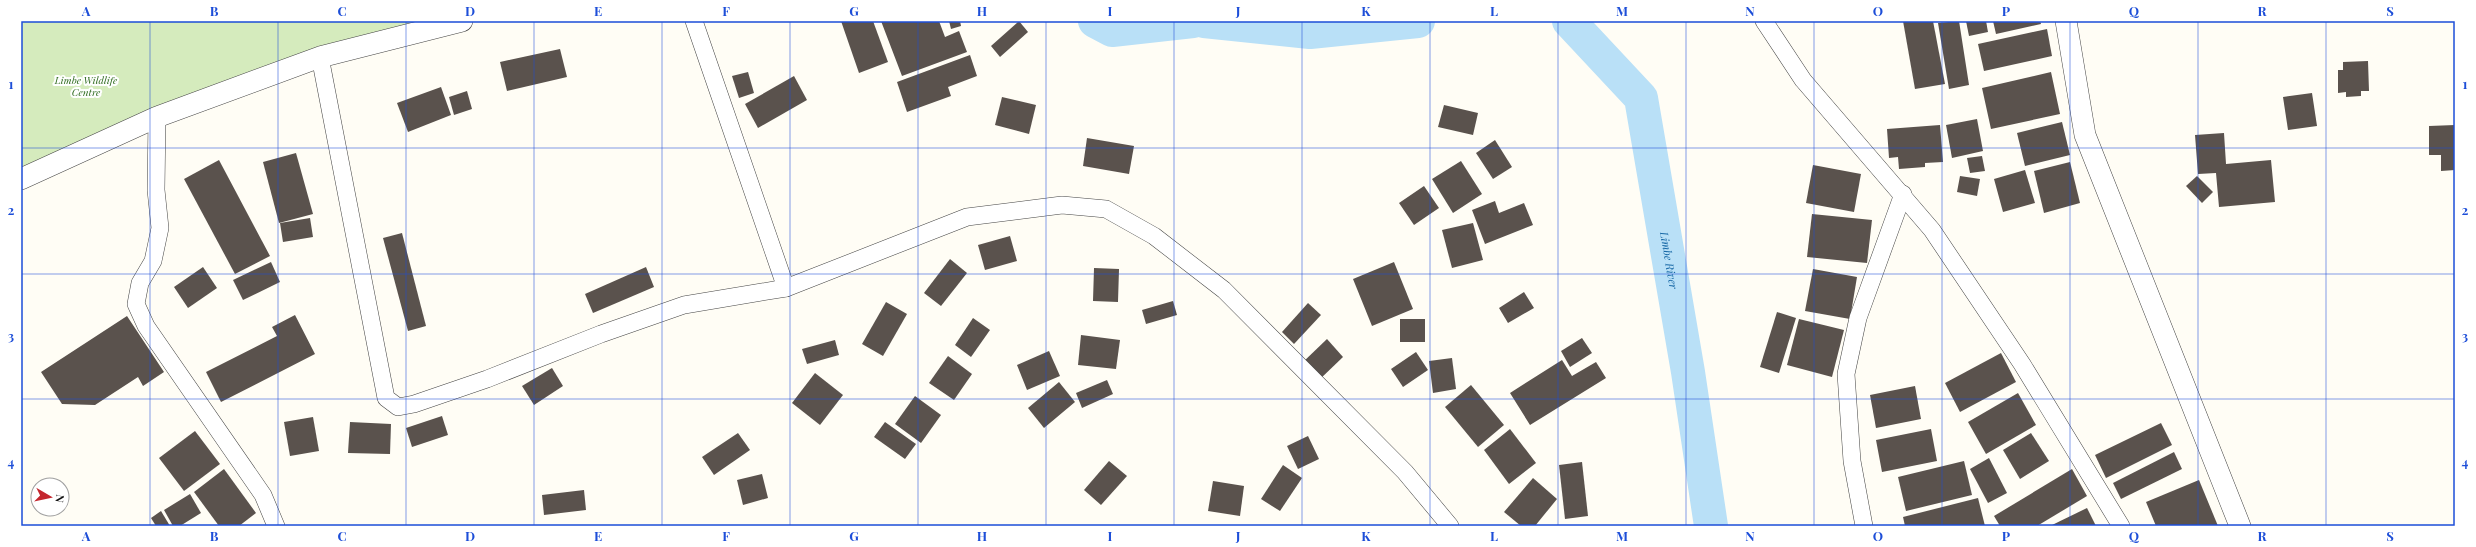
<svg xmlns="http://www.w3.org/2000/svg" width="2476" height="547" viewBox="0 0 2476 547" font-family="'Playfair Display',serif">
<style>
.green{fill:#d5ebbd}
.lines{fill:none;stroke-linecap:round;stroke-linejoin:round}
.river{stroke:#b9e0f7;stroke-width:34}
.building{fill:#5a524d}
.minor-casing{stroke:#444;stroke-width:18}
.tertiary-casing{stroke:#444;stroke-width:22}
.minor{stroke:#fff;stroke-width:17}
.tertiary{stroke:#fff;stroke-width:21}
.grid{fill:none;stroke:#1d4ed8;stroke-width:1;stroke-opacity:0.55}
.labels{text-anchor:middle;stroke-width:4;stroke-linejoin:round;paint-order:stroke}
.park-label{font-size:10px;font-style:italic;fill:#2f6b1f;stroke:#fff}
.water-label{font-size:11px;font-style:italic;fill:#1768a6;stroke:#fff}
.neatline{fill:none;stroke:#1d4ed8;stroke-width:1.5}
.grid-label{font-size:13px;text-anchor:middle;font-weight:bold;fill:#1d4ed8}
</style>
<rect width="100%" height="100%" fill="#fffdf5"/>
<path class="green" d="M21,21H450L137,132L21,187Z"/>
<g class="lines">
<g class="river">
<path d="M1095,21L1112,30L1193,21"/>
<path d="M1204,21L1310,32L1418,21"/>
<path id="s1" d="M1569,21L1641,98L1688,372L1711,526"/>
</g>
</g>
<g class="building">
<path d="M841,21H873L888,62L859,73Z"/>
<path d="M881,21H939L945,37L959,31L967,52L902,76Z"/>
<path d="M949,21H960L961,26L951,29Z"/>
<path d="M1019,21L1028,32L1000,57L991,46Z"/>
<path d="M1903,21H1933L1945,84L1915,89Z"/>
<path d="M1959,21L1969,85L1949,89L1938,23Z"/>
<path d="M1966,21H1986L1988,32L1969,36Z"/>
<path d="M1993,21H2040L2041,24L1996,34Z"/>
<path d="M2047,29L2052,56L1984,71L1978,44Z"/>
<path d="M560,49L567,77L507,91L500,62Z"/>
<path d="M970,55L977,76L948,87L951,96L907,112L897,82Z"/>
<path d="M2368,61L2369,91H2361V96L2346,97V92L2338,93V70H2343V62Z"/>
<path d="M748,72L754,93L739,98L732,76Z"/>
<path d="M2051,72L2060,114L1991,129L1982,88Z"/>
<path d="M794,76L807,100L758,128L745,104Z"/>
<path d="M441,87L451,115L408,132L397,103Z"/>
<path d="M467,91L472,109L454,115L449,97Z"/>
<path d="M2312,93L2317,126L2288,130L2283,97Z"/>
<path d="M1002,97L1036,105L1029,134L995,125Z"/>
<path d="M1444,105L1478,113L1473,135L1438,127Z"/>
<path d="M1977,119L1983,151L1952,158L1946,125Z"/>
<path d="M2062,122L2070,155L2025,166L2017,133Z"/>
<path d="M1940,125L1943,162L1925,163V167L1899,169L1898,157L1889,158L1887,129Z"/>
<path d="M2455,125V170L2441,171V155H2429V126Z"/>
<path d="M2224,133L2226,164L2271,160L2275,202L2219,207L2216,173L2198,174L2195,135Z"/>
<path d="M1087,138L1134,146L1129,174L1083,166Z"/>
<path d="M1495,140L1512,167L1493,179L1476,153Z"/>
<path d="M296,153L313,214L279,223L263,162Z"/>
<path d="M1982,156L1985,171L1970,173L1967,158Z"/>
<path d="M219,160L270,256L235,274L184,179Z"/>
<path d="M1461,161L1482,194L1453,213L1432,179Z"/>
<path d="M2070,162L2080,203L2044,213L2034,171Z"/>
<path d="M1813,165L1861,174L1854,212L1806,203Z"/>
<path d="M2025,170L2035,203L2003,212L1994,179Z"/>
<path d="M1960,176L1980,179L1977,196L1957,192Z"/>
<path d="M2197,176L2213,192L2202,203L2186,186Z"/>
<path d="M1424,186L1439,208L1414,225L1399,203Z"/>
<path d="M1495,201L1499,213L1524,203L1533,225L1485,244L1472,210Z"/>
<path d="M1812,214L1872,220L1867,263L1807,257Z"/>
<path d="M310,218L313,237L283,242L280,223Z"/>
<path d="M1473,223L1483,260L1452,268L1442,230Z"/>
<path d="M402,233L426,326L408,331L383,238Z"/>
<path d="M1010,236L1017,261L985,270L978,245Z"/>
<path d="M950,259L967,273L941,306L924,293Z"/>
<path d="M271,262L280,282L243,300L233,280Z"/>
<path d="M1394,262L1413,309L1372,326L1353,279Z"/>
<path d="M203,267L217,288L188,308L174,287Z"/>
<path d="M646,267L654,287L593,313L585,294Z"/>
<path d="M1094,268L1119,269L1118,302L1093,301Z"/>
<path d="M1813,269L1857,277L1850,319L1805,311Z"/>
<path d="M1524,292L1534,308L1508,323L1499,308Z"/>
<path d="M1173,301L1177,315L1146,324L1142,310Z"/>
<path d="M886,302L907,314L883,356L862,344Z"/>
<path d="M1308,303L1321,315L1294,344L1282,332Z"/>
<path d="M1777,312L1796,318L1779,373L1760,367Z"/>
<path d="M295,315L315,354L221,402L206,372L277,336L272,327Z"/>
<path d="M127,316L164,372L143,386L138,377L95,405L62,404L41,372Z"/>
<path d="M973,318L990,330L971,357L955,345Z"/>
<rect x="1400" y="319" width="25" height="23"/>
<path d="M1799,319L1844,330L1832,377L1787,365Z"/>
<path d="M1081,335L1120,340L1116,369L1078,365Z"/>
<path d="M1582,338L1592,353L1570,367L1561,351Z"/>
<path d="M1327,339L1343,357L1318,381L1301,364Z"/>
<path d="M835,340L839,355L807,364L802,349Z"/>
<path d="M1049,351L1060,376L1027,390L1017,365Z"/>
<path d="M1416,352L1428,370L1403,387L1391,369Z"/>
<path d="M2001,353L2016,382L1960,412L1945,383Z"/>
<path d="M948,356L972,374L954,400L929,383Z"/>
<path d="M1452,358L1456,389L1433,393L1429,361Z"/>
<path d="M1562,360L1572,376L1596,362L1606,378L1530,425L1510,393Z"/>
<path d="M552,368L563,386L534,405L522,386Z"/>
<path d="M815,373L843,395L820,425L792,403Z"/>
<path d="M1107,380L1113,394L1082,408L1076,393Z"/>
<path d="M1059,382L1075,402L1044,428L1028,408Z"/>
<path d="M1471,385L1504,425L1478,447L1445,407Z"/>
<path d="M1915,386L1921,419L1876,428L1870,395Z"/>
<path d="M2018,393L2036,425L1986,454L1968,422Z"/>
<path d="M915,396L941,415L921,443L895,424Z"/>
<path d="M442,416L448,435L412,447L406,428Z"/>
<path d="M313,417L319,451L290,456L284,422Z"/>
<path d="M350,422L391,424L390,454L348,453Z"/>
<path d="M885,422L916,444L905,459L874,437Z"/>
<path d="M2161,423L2172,445L2106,478L2095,455Z"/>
<path d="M1510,429L1536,463L1509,484L1484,450Z"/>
<path d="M1931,429L1937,461L1882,472L1876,440Z"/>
<path d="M195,431L220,464L184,491L159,458Z"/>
<path d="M738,433L750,450L714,475L702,457Z"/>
<path d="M2031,433L2049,461L2020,479L2003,450Z"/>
<path d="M1308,436L1319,459L1298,469L1287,446Z"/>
<path d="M2174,452L2182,469L2121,499L2113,483Z"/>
<path d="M1989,458L2007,493L1988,503L1970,469Z"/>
<path d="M1109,461L1127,476L1101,505L1084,490Z"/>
<path d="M1964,461L1972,495L1906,511L1898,477Z"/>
<path d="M1582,462L1588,516L1565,519L1559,465Z"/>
<path d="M1283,465L1302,478L1280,511L1261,499Z"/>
<path d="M224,469L256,513L239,526H219L194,492Z"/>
<path d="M2072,469L2087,496L2037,526H2000L1994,516Z"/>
<path d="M762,474L768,498L743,505L737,480Z"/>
<path d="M1533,478L1557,499L1535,526H1521L1504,512Z"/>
<path d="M2199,480L2218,526H2156L2146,502Z"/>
<path d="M1213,481L1244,486L1240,516L1208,511Z"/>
<path d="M584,490L586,510L544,515L542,495Z"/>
<path d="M190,494L201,513L180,526H173L164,510Z"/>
<path d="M1978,498L1985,526H1905L1903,517Z"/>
<path d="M2087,508L2096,526H2050Z"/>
<path d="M161,511L170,526H156L151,518Z"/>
</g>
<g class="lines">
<defs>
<g id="minor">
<path d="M694,21L786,288L967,217L1062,205L1106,209L1154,236L1224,290L1405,472L1450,526"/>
<path d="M1764,21L1803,80L1932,230L2022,364L2121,526"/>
<path d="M320,57L386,398L398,407L414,404L487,379L601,334L684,305L786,288"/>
<path d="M157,117L156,190L160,228L153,261L140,283L136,304L146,326L263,495L276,526"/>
<path d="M1864,526L1852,461L1846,374L1858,318L1903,194"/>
</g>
<g id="tertiary">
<path d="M2066,21L2085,135L2240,526"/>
<path d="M21,179L157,117L320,57L462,21"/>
</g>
</defs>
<use href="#minor" class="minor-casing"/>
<use href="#tertiary" class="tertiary-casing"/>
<use href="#minor" class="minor"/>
<use href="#tertiary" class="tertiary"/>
</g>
<path class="grid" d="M150,21V526M278,21V526M406,21V526M534,21V526M662,21V526M790,21V526M918,21V526M1046,21V526M1174,21V526M1302,21V526M1430,21V526M1558,21V526M1686,21V526M1814,21V526M1942,21V526M2070,21V526M2198,21V526M2326,21V526M21,148H2455M21,274H2455M21,399H2455"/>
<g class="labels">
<g class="park-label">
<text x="86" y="84">Limbe Wildlife<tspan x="86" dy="12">Centre</tspan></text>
</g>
<g class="water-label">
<text dy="4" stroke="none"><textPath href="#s1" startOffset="270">Limbe River</textPath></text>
</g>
</g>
<rect width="2476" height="547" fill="none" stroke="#ffffff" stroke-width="44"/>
<g transform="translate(50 497) rotate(99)"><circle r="19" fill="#ffffff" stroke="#a0a0a0"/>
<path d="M0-3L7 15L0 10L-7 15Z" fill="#c4262e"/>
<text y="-6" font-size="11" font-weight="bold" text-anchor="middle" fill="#111111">N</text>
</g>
<rect x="22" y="22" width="2432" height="503" class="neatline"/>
<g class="grid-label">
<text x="86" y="16">A</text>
<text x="214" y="16">B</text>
<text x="342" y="16">C</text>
<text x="470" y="16">D</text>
<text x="598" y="16">E</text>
<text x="726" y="16">F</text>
<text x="854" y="16">G</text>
<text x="982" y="16">H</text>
<text x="1110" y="16">I</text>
<text x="1238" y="16">J</text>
<text x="1366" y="16">K</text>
<text x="1494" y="16">L</text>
<text x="1622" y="16">M</text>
<text x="1750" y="16">N</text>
<text x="1878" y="16">O</text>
<text x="2006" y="16">P</text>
<text x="2134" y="16">Q</text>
<text x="2262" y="16">R</text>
<text x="2390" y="16">S</text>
<text x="11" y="89">1</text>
<text x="2465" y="89">1</text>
<text x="11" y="215">2</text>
<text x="2465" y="215">2</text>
<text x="11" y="341">3</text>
<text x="2465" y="341">3</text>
<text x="11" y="467">4</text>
<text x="2465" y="467">4</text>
<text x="86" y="541">A</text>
<text x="214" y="541">B</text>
<text x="342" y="541">C</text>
<text x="470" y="541">D</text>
<text x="598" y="541">E</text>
<text x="726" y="541">F</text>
<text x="854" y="541">G</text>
<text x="982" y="541">H</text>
<text x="1110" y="541">I</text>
<text x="1238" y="541">J</text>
<text x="1366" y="541">K</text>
<text x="1494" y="541">L</text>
<text x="1622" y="541">M</text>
<text x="1750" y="541">N</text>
<text x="1878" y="541">O</text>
<text x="2006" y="541">P</text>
<text x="2134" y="541">Q</text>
<text x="2262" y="541">R</text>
<text x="2390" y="541">S</text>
</g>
</svg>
